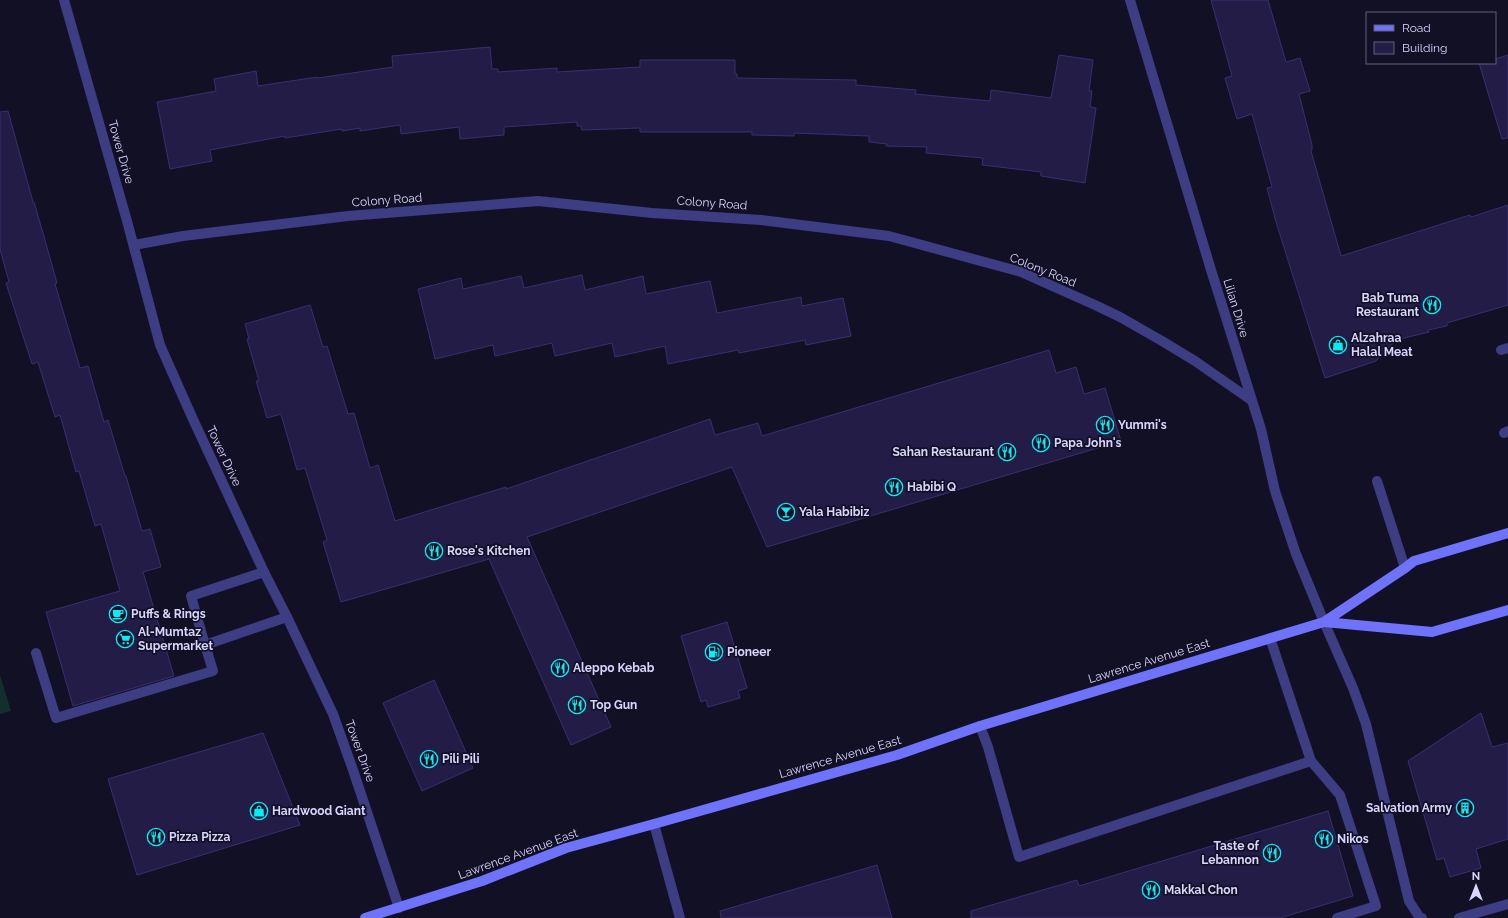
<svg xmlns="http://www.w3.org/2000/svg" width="1508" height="918" viewBox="0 0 1508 918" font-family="Raleway,sans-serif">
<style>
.green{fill:#132f2d}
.building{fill:#231c46;stroke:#392f71}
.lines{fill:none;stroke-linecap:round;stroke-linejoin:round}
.lane{stroke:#3c3d83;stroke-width:10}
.street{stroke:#3c3d83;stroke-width:10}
.secondary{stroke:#6f73fb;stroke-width:10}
.labels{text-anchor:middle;stroke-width:3.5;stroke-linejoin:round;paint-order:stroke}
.street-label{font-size:12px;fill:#d8d5fe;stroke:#121025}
.poi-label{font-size:12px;font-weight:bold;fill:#d8d5fe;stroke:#121025;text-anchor:start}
</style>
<rect width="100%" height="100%" fill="#121025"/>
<path class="green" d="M0,675L11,711L0,714Z"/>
<g class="building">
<path d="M1211,0H1268L1286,62L1300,58L1310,91L1299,94L1312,145V150L1311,151L1341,256L1470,215L1471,217L1508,205V305L1447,323V326L1428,330L1429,332L1396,340L1376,361L1325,378L1276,222L1267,188L1272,187L1252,114L1237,119L1225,78L1232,76Z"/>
<path d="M490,47L492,69H498V72L557,68V72L640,67V60H735V74H737V78L856,80V85L916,90L915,94L990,101L991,90L1051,98L1059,55L1093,60L1089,91H1092L1090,107L1096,108L1085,183L1041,176V172L982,165L983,158L926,153L927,147L886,146L887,144L869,142V136L794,133V136L752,135V132H640V128L582,130L581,126H577V122L504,127V135L460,139L459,127L401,134L400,125L360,131V128L342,131V129L285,138V136L210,150L212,161L170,169L157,102L216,91L214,79L256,71L258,86L317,77L318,78L393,67L392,56Z"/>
<path d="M1508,55V138L1502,139L1479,63H1495V59Z"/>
<path d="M8,111L33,202H34L45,240L57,283L55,284L80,368L88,366L104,422L108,420L125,476H126L142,531L150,529L161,567L143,572L174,676L73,706L46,612L120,591L101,524L95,526L79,471L76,472L60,415L55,417L38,362L32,364L6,283L9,282L0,249V112Z"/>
<path d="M582,275L585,290L643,276L646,294L710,281L717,313L801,297L802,306L843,298L851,336L806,345L805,340L739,353L738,350L668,364L665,346L615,357L612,343L555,356L552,343L495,356L493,345L435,359L418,289L461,278L463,289L521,276L524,288Z"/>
<path d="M310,305L323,347L327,346L348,414L354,413L370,468L378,465L395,521L506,487V489L710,419L715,435L758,423L762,436L1049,350L1056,373L1076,367L1084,394L1105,388L1121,441L767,547L732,467L527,537L611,727L571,745L489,559L341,602L323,542L327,540L305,468L297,470L281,414L267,418L256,381H259L247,339H249L245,324Z"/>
<path d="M727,622L747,688L738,691L740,698L708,707L706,700L701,702L681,636Z"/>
<path d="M434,680L473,768L422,791L383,703Z"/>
<path d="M1481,713L1492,747L1508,743V839L1476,849L1481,868L1450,877L1444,858L1437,860L1408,761Z"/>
<path d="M263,733L300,825L137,875L108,779Z"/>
<path d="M1328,811L1353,896L1280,918H971V911L1077,880L1079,886Z"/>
<path d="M877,865L892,918H721L720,911Z"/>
</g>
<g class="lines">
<g class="lane">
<path d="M1501,350L1508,348"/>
<path d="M1504,433L1508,431"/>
<path d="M1377,481L1405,568"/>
<path d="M1324,622L1353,688L1366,724L1409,901L1420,918H1422"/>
<path d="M205,645L191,596L264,572"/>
<path d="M36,653L56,718L213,671L205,645L287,617"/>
<path d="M980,726L988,747L1019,857L1311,761L1270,638"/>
<path d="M1311,761L1340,795L1376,906L1337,918"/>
<path d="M1459,918L1508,904"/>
</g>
<g class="street">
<path d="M64,0L127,221L160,345L192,417L264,572L287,617L333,714L353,770L399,908"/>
<path d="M1130,0L1211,270L1261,429L1275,491L1296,554L1324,622"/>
<path d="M134,245L183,236L348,216L538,201L652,213L761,220L889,236L1021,272L1095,305L1120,317L1162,341L1195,361L1251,400"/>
<path d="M654,824L680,918"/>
</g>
<g class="secondary">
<path d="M1324,622L1432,632L1508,610"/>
<path d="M365,918L482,881L566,848L654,824L897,755L980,726L1324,622L1405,568L1414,561L1508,533"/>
</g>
</g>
<defs>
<symbol id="restaurant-ring" viewBox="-11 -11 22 22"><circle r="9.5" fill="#121025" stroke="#07ecf8" stroke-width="1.5"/><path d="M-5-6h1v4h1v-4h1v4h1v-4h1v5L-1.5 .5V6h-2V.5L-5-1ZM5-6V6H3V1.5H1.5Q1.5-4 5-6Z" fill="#07ecf8"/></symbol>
<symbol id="shop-ring" viewBox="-11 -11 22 22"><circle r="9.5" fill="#121025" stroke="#07ecf8" stroke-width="1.5"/><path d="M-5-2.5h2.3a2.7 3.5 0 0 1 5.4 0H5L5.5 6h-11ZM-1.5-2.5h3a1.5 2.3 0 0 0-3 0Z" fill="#07ecf8"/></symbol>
<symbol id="bar-ring" viewBox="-11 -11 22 22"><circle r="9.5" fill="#121025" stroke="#07ecf8" stroke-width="1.5"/><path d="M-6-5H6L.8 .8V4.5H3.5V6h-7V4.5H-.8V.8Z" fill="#07ecf8"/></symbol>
<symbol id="cafe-ring" viewBox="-11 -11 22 22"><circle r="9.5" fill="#121025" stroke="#07ecf8" stroke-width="1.5"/><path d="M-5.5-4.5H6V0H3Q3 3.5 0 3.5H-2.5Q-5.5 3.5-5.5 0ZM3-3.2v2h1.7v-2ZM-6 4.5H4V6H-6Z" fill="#07ecf8"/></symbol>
<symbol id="supermarket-ring" viewBox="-11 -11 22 22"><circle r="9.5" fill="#121025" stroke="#07ecf8" stroke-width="1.5"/><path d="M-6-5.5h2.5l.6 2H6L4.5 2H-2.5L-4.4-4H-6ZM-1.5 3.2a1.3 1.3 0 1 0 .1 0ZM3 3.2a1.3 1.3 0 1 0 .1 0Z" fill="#07ecf8"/></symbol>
<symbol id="fuel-ring" viewBox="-11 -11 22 22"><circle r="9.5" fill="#121025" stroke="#07ecf8" stroke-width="1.5"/><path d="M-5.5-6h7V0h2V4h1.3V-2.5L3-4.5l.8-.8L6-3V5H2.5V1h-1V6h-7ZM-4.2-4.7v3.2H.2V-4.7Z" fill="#07ecf8"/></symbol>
<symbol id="building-ring" viewBox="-11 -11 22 22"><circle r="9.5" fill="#121025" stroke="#07ecf8" stroke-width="1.5"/><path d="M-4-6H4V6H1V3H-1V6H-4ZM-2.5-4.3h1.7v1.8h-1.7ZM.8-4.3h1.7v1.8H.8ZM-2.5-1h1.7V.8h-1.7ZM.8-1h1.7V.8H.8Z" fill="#07ecf8"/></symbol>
</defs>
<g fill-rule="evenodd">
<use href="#restaurant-ring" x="1422" y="295" width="20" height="20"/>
<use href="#shop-ring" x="1328" y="335" width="20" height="20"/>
<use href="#restaurant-ring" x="1095" y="415" width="20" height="20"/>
<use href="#restaurant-ring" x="1031" y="433" width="20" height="20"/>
<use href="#restaurant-ring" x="997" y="442" width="20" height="20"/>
<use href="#restaurant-ring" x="884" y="477" width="20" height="20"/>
<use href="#bar-ring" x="776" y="502" width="20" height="20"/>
<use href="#restaurant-ring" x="424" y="541" width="20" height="20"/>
<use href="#cafe-ring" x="108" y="604" width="20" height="20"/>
<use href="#supermarket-ring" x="115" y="629" width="20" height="20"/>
<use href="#fuel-ring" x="704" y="642" width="20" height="20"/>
<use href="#restaurant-ring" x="550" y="658" width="20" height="20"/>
<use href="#restaurant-ring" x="567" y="695" width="20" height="20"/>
<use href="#restaurant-ring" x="419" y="749" width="20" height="20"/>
<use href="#building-ring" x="1455" y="798" width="20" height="20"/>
<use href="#shop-ring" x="249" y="801" width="20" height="20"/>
<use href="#restaurant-ring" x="146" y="827" width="20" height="20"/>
<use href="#restaurant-ring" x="1314" y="829" width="20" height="20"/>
<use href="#restaurant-ring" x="1262" y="843" width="20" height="20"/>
<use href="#restaurant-ring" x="1141" y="880" width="20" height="20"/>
</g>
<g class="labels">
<g class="street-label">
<text transform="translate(121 152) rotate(74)" y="4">Tower Drive</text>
<text transform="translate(387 200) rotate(-4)" y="4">Colony Road</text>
<text transform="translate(712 203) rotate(4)" y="4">Colony Road</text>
<text transform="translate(1043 270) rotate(22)" y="4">Colony Road</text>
<text transform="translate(1236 308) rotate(73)" y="4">Lilian Drive</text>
<text transform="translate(224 456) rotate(65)" y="4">Tower Drive</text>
<text transform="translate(1149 661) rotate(-17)" y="4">Lawrence Avenue East</text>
<text transform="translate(360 751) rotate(70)" y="4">Tower Drive</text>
<text transform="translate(840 757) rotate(-16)" y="4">Lawrence Avenue East</text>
<text transform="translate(518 854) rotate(-20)" y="4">Lawrence Avenue East</text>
</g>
<g class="poi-label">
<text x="1419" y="302" text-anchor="end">Bab Tuma<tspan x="1419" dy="14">Restaurant</tspan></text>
<text x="1351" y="342">Alzahraa<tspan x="1351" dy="14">Halal Meat</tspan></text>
<text x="1118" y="429">Yummi's</text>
<text x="1054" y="447">Papa John's</text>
<text x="994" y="456" text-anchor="end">Sahan Restaurant</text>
<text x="907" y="491">Habibi Q</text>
<text x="799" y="516">Yala Habibiz</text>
<text x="447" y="555">Rose's Kitchen</text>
<text x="131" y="618">Puffs &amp; Rings</text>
<text x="138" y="636">Al-Mumtaz<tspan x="138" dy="14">Supermarket</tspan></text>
<text x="727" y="656">Pioneer</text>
<text x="573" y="672">Aleppo Kebab</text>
<text x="590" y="709">Top Gun</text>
<text x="442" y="763">Pili Pili</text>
<text x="1452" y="812" text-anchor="end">Salvation Army</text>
<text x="272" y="815">Hardwood Giant</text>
<text x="169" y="841">Pizza Pizza</text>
<text x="1337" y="843">Nikos</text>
<text x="1259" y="850" text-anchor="end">Taste of<tspan x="1259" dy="14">Lebannon</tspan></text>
<text x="1164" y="894">Makkal Chon</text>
</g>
</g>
<rect x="1366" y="12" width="130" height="52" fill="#121025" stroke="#615f7c"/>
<rect x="1374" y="25" width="20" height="6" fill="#6f73fb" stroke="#615f7c"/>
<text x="1402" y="32" font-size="12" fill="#d8d5fe">Road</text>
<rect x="1374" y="42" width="20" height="12" fill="#231c46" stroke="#615f7c"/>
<text x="1402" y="52" font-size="12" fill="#d8d5fe">Building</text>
<g transform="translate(1476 886)" stroke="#121025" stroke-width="3" paint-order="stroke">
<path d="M0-3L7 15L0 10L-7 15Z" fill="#d8d5fe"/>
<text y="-6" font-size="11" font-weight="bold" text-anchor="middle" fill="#d8d5fe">N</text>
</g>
</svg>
